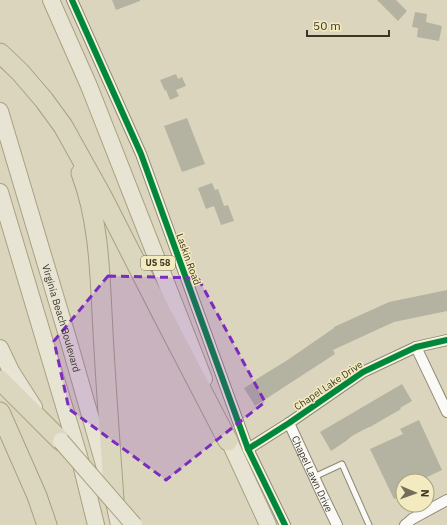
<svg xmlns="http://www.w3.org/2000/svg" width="447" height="525" viewBox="0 0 447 525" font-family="'IBM Plex Sans',sans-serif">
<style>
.building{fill:#b4b3a1}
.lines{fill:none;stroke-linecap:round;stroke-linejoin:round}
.service-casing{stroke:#8d8978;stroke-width:7}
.minor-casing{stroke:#8d8978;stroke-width:12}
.primary-casing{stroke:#a8a180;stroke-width:18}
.motorway-casing{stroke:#a8a180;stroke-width:21}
.service{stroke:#faf9f5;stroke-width:5}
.minor{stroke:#faf9f5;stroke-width:10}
.primary{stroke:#e8e4d4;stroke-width:16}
.motorway{stroke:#dbd7bf;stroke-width:19}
.primary-bridge-casing{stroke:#a8a180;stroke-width:18;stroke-linecap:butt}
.primary-bridge{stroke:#e8e4d4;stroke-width:16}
.cycleway-casing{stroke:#f4eabf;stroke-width:8}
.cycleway{stroke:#00873e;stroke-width:6}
.marked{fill:#7b2cbf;fill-opacity:0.2;stroke:#7b2cbf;stroke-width:3;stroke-dasharray:8 5;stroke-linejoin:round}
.labels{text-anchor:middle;stroke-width:3;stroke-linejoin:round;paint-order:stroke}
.shield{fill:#f4eabf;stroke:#726d54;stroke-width:1}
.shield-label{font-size:9px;font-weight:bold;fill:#3b3726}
.street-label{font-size:10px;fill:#3b3726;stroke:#f4eabf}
</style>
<rect width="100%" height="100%" fill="#dbd5be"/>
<g class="building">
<path d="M112,0H140V1L116,10Z"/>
<path d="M377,0H396L407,11L398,21Z"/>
<path d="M415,12L427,14L426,22L442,26L439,41L417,37L418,28L412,27Z"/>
<path d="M176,74L178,79L182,77L186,86L176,90L179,96L170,100L166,90L165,91L160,80Z"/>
<path d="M187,118L205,164L182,172L164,126Z"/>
<path d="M212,183L215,190L218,189L224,206L228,205L234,221L221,225L214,206L206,209L198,188Z"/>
<path d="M447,290V311L394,322L333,350L335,354L255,406L244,388L256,381L255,380L286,361L334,328V327L389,302Z"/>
<path d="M402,384L412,401L400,408L401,409L370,427H369L363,430L352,436L346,441L331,451L320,432Z"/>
<path d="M419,420L442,470L419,481H403V495L394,499L370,449L403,434L400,429Z"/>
</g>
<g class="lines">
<defs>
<path id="service" d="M314,477L342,464L369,525"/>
<g id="minor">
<path d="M72,0L141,154L248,449L285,525"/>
<path d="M416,347L447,412"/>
<path id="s1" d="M289,423L322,494L337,525"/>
<path d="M248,449L289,423L363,372L416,347L447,340"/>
<path d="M405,525L412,519L447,500"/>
</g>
<g id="primary">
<path d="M51,0L89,86L204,379"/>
<path id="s2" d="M0,111L69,342L107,475"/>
<path d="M0,192L79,456L96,525"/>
<path d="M0,348L11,371L34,407"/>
<path d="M224,430L268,525"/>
<path d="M113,497L119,525"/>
</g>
<g id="motorway">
<path d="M0,53L20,72L44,100L63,126L102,196L163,316L228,441"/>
<path d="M81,173C100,223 100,279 103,332C106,388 110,443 114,499"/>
<path d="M0,380L61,441"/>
<path d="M0,412L37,496L47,525"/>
</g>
</defs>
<use href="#service" class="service-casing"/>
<use href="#minor" class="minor-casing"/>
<use href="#primary" class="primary-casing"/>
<use href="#motorway" class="motorway-casing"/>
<use href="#service" class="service"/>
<use href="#minor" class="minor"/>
<use href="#primary" class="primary"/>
<use href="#motorway" class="motorway"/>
<defs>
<path id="primary-bridge" d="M61,441L134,525"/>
</defs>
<use href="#primary-bridge" class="primary-bridge-casing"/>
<use href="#primary-bridge" class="primary-bridge"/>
<defs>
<g id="cycleway">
<path d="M72,0L141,154L248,449L285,525"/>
<path d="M248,449L289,423L363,372L416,347L447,340"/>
</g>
</defs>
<use href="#cycleway" class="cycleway-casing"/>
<use href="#cycleway" class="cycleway"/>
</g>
<path class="marked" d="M108,276L198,278L265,402L166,480L69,409L54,341Z"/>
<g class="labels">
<rect class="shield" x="141" y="256" width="34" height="14" rx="3"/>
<g class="shield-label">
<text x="158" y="266">US 58</text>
</g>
<g class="street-label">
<text transform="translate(189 259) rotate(70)" y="4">Laskin Road</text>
<text dy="4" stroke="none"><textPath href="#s2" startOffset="216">Virginia Beach Boulevard</textPath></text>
<text transform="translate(328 385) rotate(-34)" y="4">Chapel Lake Drive</text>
<text dy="4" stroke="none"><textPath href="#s1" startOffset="56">Chapel Lawn Drive</textPath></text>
</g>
</g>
<g transform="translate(415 493) rotate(92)"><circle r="19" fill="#f4eabf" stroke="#aaa282"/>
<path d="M0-3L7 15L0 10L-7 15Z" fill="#736e5b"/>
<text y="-6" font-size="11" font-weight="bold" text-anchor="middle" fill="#3b3726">N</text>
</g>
<path d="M307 30v6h82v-6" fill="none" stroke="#3b3726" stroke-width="2"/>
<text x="313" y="30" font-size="12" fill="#3b3726" stroke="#f4eabf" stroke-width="3" paint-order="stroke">50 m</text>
</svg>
